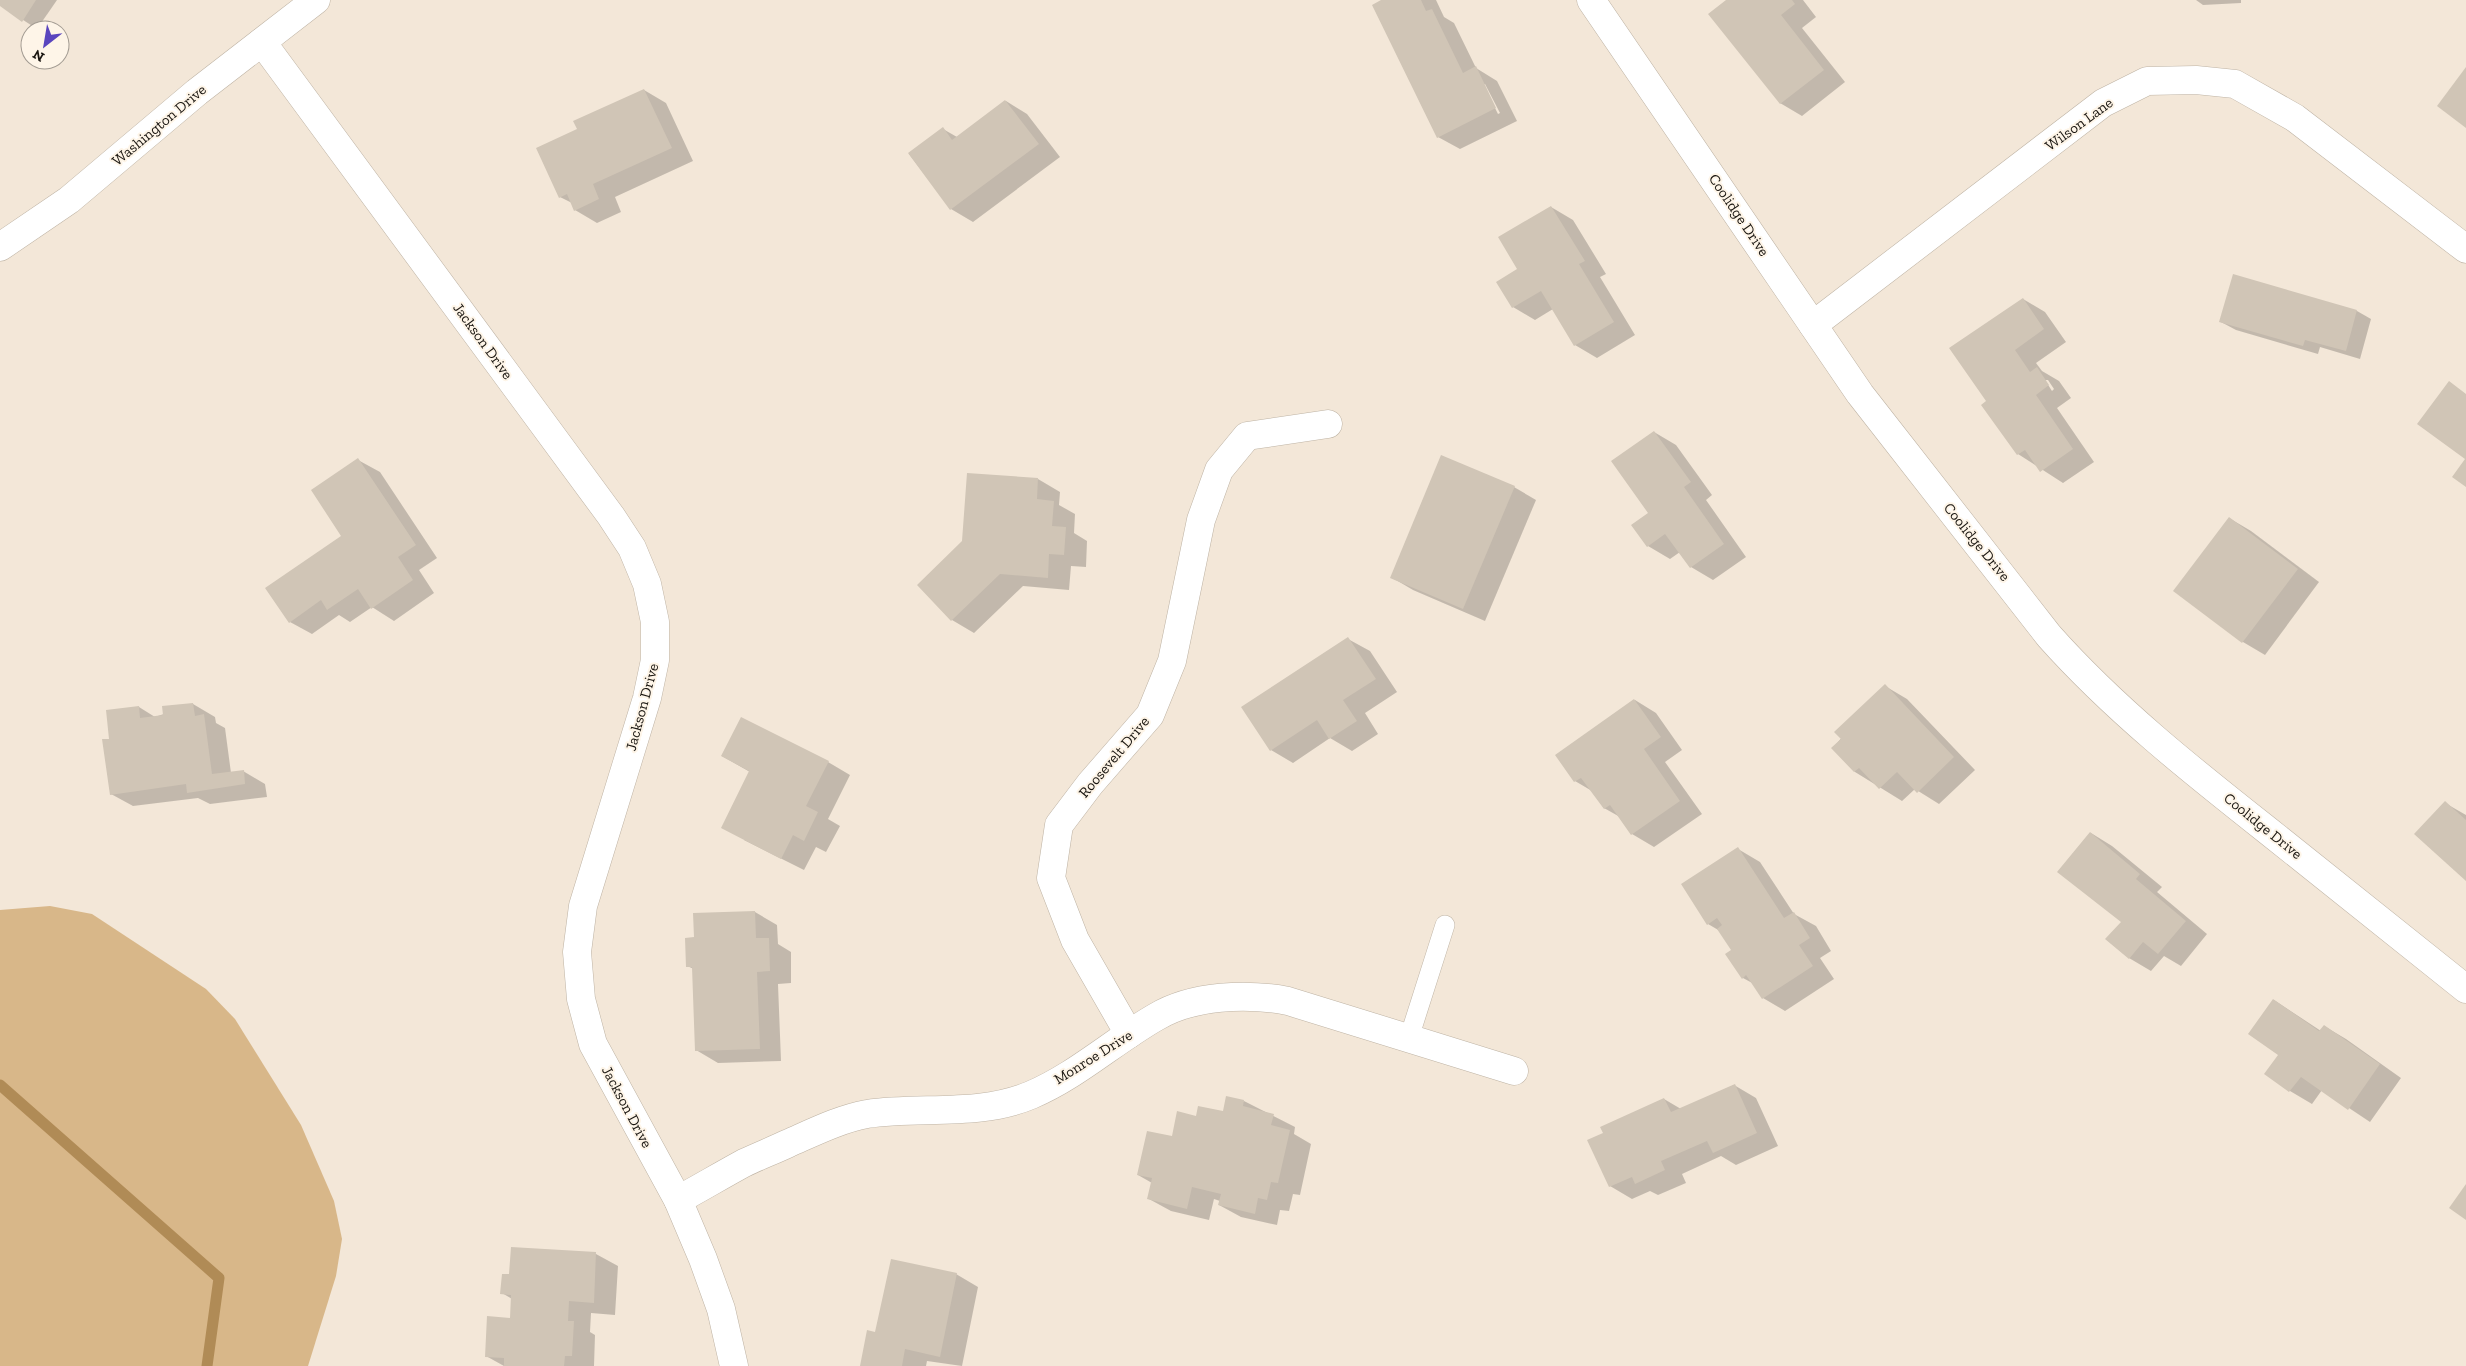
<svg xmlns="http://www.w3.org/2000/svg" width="2466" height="1366" viewBox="0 0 2466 1366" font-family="'Zilla Slab',serif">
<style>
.green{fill:#d8b789}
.shadow{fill:#0003;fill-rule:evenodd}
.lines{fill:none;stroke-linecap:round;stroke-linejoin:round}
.stream{stroke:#b08b56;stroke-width:11}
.building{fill:#d0c5b6}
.lane-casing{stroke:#beb3a4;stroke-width:20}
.street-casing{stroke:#beb3a4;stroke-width:29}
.lane{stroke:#fff;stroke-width:19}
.street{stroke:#fff;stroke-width:28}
.labels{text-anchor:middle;stroke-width:4;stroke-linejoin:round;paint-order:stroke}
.street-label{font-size:15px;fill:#191510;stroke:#fef5e8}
</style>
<rect width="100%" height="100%" fill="#f3e7d8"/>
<path class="green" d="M50,906L92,914L206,989L235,1019L301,1125L334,1201L342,1239L336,1276L308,1366H0V910Z"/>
<g class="shadow">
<path d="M0,0H57L37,29L0,5Z"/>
<path d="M1384,0H1436L1444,17L1454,23L1476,68L1497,81L1517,121L1460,149L1438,137ZM1483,84H1485L1500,113L1498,114Z"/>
<path d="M1728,0H1803L1816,17L1802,28L1845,82L1802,116L1780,103Z"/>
<path d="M2196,0H2241V3L2203,5Z"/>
<path d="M644,90L666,103L693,161L615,197L621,212L597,223L575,210L572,203L560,197L579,130Z"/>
<path d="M1006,101L1027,114L1060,157L973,222L951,209L909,154L943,129L957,137Z"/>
<path d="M1551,207L1573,220L1606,274L1600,277L1635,335L1597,358L1575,345L1553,309L1535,320L1513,307L1519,270Z"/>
<path d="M2023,299L2045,312L2066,342L2036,363L2042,371L2059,381L2071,398L2057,408L2094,462L2063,483L2018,454L1988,401ZM2045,380H2048L2054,389L2052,391Z"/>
<path d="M2357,311L2371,319L2360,359L2320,347L2318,354L2236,330L2221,322Z"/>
<path d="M1654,432L1676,445L1712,495L1706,500L1746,557L1713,580L1691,567L1680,552L1670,559L1648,546Z"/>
<path d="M358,460L380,472L437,558L419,570L434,593L394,621L372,607L350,622L339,615L312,634L290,622L343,536Z"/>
<path d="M1038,479L1060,492L1059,505L1075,514L1074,533L1087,541L1086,567L1071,566L1069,590L1023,586L974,633L952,620L918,585Z"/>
<path d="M1514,487L1536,500L1485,621L1413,590L1391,577Z"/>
<path d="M2229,518L2251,531L2319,582L2265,655L2243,642L2175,591Z"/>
<path d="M1348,639L1370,651L1397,692L1365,713L1378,734L1352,751L1330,738L1293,763L1271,750Z"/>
<path d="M1885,686L1907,699L1975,770L1939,804L1915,789L1902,801L1855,772L1833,748Z"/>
<path d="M1635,700L1656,713L1682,750L1665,762L1702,814L1654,847L1632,834L1620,817L1604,808L1592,791L1575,781Z"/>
<path d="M193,704L215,717L216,723L225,728L231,773L243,771L265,784L267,797L210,804L198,798L133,806L111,794V740L139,707L155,717Z"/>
<path d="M722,756L828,762L850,775L828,819L840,826L826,852L816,847L804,870L744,840L750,772Z"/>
<path d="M2445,803L2466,815V879Z"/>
<path d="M2091,833L2112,846L2162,887L2157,892L2207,934L2181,966L2164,956L2151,971L2129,958L2123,922Z"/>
<path d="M1738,849L1760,862L1794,914L1816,926L1831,951L1820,958L1834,979L1785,1011L1763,998L1754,984L1743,978L1733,950L1720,931L1708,924Z"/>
<path d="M755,912L777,925L778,944L791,952V983L778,984L781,1061L718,1063L696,1050L694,969L687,966L695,939Z"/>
<path d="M2274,1000L2321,1031L2324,1026L2346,1039L2401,1078L2370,1122L2322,1090L2312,1104L2290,1091L2280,1055Z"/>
<path d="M1734,1085L1756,1098L1778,1146L1736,1165L1721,1156L1682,1174L1686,1183L1658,1195L1650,1191L1632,1199L1610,1186L1664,1099L1681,1109Z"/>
<path d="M1244,1101L1295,1127L1294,1134L1311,1144L1300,1195L1293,1194L1289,1211L1280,1210L1277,1225L1241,1217L1219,1205L1220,1201L1214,1199L1209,1220L1171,1211L1149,1199L1152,1183L1138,1175L1173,1138L1197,1117L1224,1113Z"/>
<path d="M512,1249L596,1254L618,1266L615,1315L591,1313L590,1332L595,1335L594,1366H504L486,1356L512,1319V1299L502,1293L511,1276Z"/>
<path d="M956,1274L978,1287L962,1366L927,1361L926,1366H861L876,1333Z"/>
</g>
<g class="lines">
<path class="stream" d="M0,1085L219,1278L207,1366"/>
</g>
<g class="building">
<path d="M0,0H36L22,22L0,6Z"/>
<path d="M1381,0H1421L1426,11L1432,9L1463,73L1476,66L1496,108L1437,138L1372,5Z"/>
<path d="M1726,0H1792L1795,4L1781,15L1824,70L1780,104L1708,14Z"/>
<path d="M2466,67V128L2437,106Z"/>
<path d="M644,89L672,148L593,184L599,199L574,211L567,194L559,198L536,148L577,129L573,121Z"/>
<path d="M1005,100L1039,144L950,210L908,153L943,127L952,140Z"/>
<path d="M1551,206L1585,261L1579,264L1614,322L1574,346L1541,291L1512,308L1496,282L1517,269L1498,237Z"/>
<path d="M2233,274L2357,310L2346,351L2305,340L2303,346L2219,322Z"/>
<path d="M2023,298L2044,329L2015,350L2030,372L2037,367L2049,385L2036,395L2073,449L2040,472L2025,450L2017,455L1981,405L1986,401L1949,348Z"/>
<path d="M2449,381L2466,394V487L2452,477L2465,459L2417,424Z"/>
<path d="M1654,431L1691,482L1684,487L1724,544L1690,568L1665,534L1647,547L1631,525L1648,513L1611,461Z"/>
<path d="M1441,455L1515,486L1463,609L1390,578Z"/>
<path d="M358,458L416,545L398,557L413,580L371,609L358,589L327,610L321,600L289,623L265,588L341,536L311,490Z"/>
<path d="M967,473L1038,478L1037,499L1054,501L1052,526L1066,527L1064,555L1049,554L1048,578L1000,574L951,621L917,585L962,541Z"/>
<path d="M2229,517L2298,569L2242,643L2173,591Z"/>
<path d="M1348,637L1376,679L1343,700L1357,721L1329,739L1317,720L1270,751L1241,707Z"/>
<path d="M1885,684L1954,757L1917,793L1897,772L1879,789L1859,768L1854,772L1831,748L1841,739L1834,732Z"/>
<path d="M1634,699L1661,737L1644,749L1680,801L1631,835L1610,805L1604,809L1581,778L1574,782L1555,755Z"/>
<path d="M193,703L195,716L204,714L212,774L244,770L245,784L187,793L186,784L110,795L102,739H109L106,710L139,706L140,718L163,715L162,706Z"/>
<path d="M741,717L829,761L806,806L818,812L804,841L793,835L781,859L721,828L749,771L721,756Z"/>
<path d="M2445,801L2466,820V881L2414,834Z"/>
<path d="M2090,832L2140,874L2136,879L2186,921L2158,954L2143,942L2129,959L2105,939L2121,922L2057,872Z"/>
<path d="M1738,847L1784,918L1794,912L1810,938L1799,945L1813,966L1762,999L1746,975L1742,979L1725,954L1731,950L1717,929L1722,925L1717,918L1707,925L1681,884Z"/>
<path d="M755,911L756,938H769L770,971L757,972L760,1049L695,1051L692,967H686L685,938L694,937L693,913Z"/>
<path d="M2273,999L2319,1031L2324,1025L2380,1064L2348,1110L2301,1077L2289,1092L2264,1074L2278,1055L2248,1034Z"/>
<path d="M1735,1084L1757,1133L1713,1153L1707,1141L1661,1161L1665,1170L1635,1184L1632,1177L1609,1187L1587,1140L1603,1133L1600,1127L1664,1098L1671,1112Z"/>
<path d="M1226,1096L1244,1100L1243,1106L1274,1114L1271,1125L1290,1130L1278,1183L1271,1182L1267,1200L1258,1198L1255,1214L1218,1205L1221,1194L1192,1187L1187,1209L1147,1199L1152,1178L1137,1175L1147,1131L1172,1136L1177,1111L1196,1116L1198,1106L1223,1111Z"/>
<path d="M2466,1184V1220L2449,1208Z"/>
<path d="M511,1247L596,1252L594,1303L569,1301L568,1321H574L572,1356H565L564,1366H504V1358L485,1357L487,1316L510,1318L511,1295L500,1294L502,1274H509Z"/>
<path d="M891,1259L957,1273L940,1357L905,1349L902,1366H860L867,1330L875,1332Z"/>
</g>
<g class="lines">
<defs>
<path id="lane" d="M1409,1038L1445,925"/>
<g id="street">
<path d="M1591,0L1860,394L2049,636C2114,709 2191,770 2267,830C2334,883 2400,936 2466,989"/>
<path d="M262,42L611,516L632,548L647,584L655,622V660L647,698L583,906L577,952L581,999L593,1044L678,1200L703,1259L721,1309L734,1366"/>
<path d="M0,247L69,200L197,92L316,0"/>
<path d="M1813,325L2103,103L2147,81L2196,80L2235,84L2295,118L2466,249"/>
<path d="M1129,1034L1075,940L1051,878L1059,825L1090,784L1150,715L1172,661L1201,520L1219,470L1247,436L1328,424"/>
<path d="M678,1200C700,1188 722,1175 744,1163C759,1156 774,1150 789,1143C814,1132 840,1119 867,1114C921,1106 979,1117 1031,1095C1076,1076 1114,1041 1156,1017C1193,995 1247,993 1288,1001L1514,1071"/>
</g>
</defs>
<use href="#lane" class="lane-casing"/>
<use href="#street" class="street-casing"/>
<use href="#lane" class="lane"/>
<use href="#street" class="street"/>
</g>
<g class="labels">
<g class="street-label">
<text transform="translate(2079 124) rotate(-36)" y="5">Wilson Lane</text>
<text transform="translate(159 125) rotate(-40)" y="5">Washington Drive</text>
<text transform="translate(1739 215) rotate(56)" y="5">Coolidge Drive</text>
<text transform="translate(483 341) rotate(54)" y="5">Jackson Drive</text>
<text transform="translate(1977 542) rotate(51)" y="5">Coolidge Drive</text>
<text transform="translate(642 707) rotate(-75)" y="5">Jackson Drive</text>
<text transform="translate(1114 757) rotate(-50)" y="5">Roosevelt Drive</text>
<text transform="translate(2263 826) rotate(39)" y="5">Coolidge Drive</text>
<text transform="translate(1093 1057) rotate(-32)" y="5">Monroe Drive</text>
<text transform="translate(627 1107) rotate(62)" y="5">Jackson Drive</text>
</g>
</g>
<g transform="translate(45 45) rotate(211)"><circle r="24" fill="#fef5e8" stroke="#a29b92"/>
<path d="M0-4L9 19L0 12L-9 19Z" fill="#5a45be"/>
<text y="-8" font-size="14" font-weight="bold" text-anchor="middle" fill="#191510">N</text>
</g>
</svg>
